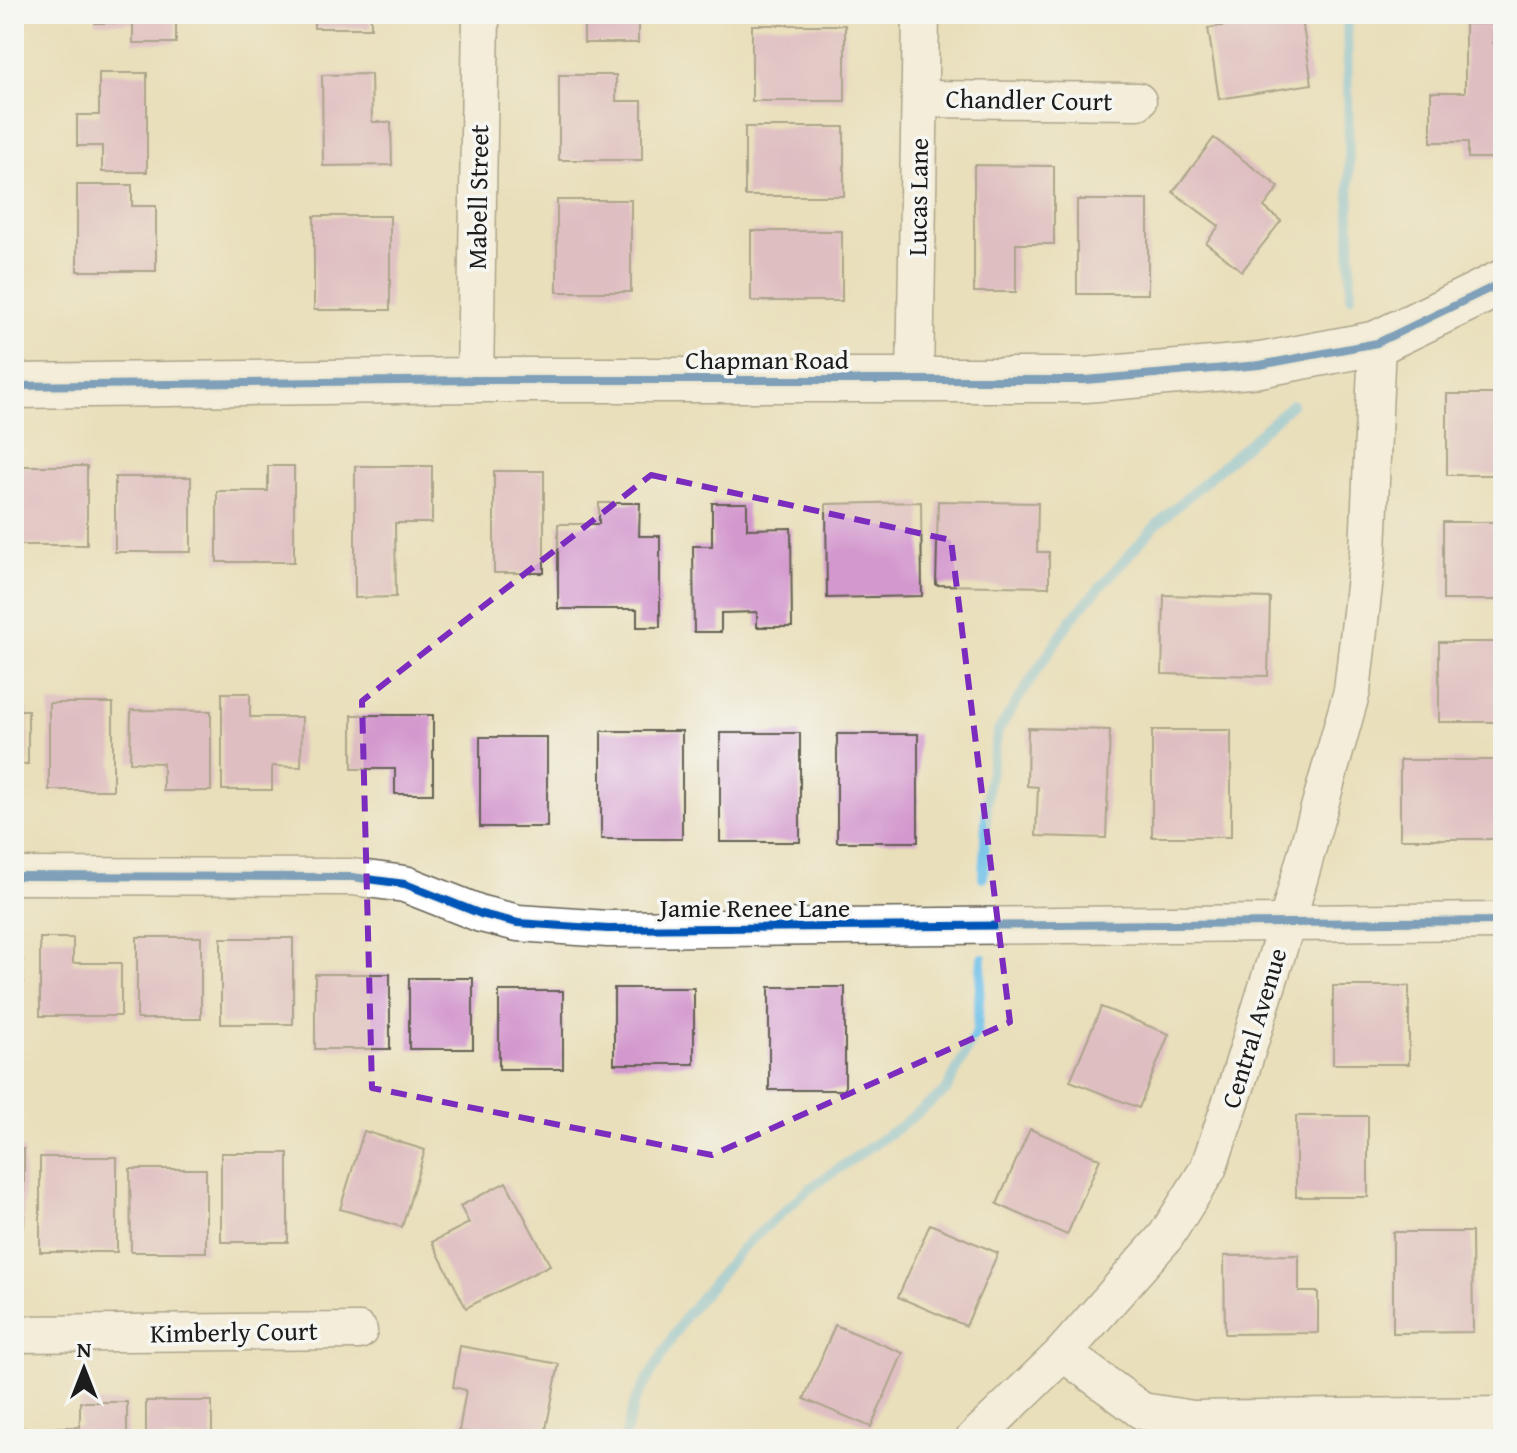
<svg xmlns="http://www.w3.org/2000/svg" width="1517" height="1453" viewBox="0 0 1517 1453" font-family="'Gentium Book Plus',serif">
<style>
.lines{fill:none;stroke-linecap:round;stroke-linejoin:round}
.stream{stroke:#6cbfe8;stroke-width:10}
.building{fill:#d398cd}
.minor-casing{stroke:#646053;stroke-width:39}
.tertiary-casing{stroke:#646053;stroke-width:47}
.minor{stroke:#fff;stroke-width:36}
.tertiary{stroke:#fff;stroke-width:44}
.cycleway-casing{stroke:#f6f6f2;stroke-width:13}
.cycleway{stroke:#0057b8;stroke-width:8}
.marked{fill:none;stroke:#7b2cbf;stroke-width:6;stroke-dasharray:16 10;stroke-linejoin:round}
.labels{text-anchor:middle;stroke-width:7;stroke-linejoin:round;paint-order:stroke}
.street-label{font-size:26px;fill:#1c1c1c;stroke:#f6f6f2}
</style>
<rect width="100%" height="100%" fill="#f6f6f2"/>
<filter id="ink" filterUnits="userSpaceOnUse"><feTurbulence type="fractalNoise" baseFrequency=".0125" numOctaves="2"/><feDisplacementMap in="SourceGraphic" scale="16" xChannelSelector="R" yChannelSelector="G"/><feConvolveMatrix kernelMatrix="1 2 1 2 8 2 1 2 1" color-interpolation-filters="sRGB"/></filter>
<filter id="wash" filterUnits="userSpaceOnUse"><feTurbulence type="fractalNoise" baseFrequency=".006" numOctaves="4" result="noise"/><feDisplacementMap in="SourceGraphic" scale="32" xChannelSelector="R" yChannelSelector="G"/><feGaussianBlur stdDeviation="1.8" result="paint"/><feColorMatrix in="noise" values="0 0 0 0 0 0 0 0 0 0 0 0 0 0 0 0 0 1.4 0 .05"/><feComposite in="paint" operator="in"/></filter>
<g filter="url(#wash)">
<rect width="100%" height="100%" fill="#e9dfba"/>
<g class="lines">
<g class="stream">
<path d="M1347,14L1351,297"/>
<path d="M983,877L988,787L998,731L1032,678L1072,618L1156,525L1292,404"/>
<path d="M624,1439L635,1401L684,1318L741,1249L810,1188L898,1128L946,1091L977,1031L982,958"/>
</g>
</g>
<g id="blocks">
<g class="building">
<path d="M95,14H176V43H133V23H95Z"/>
<rect x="314" y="14" width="57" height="14"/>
<rect x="584" y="14" width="54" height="29"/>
<path d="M1301,14L1312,84L1219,99L1208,28Z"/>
<path d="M1465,24H1493V43H1499V38H1503V146H1499L1500,158H1468V142H1431V92H1465Z"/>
<rect x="752" y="25" width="93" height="76"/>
<path d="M99,73H147V172H102V146H77V115H99Z"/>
<path d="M371,74L372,122H391L392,165L323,166L322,75Z"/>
<path d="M559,75H616V101H642V160H559Z"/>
<rect x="745" y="127" width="99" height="69"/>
<path d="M1214,138L1279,187L1264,207L1281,221L1242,271L1206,243L1219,226L1173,192Z"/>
<path d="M974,165L1054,166V244H1016V292H974Z"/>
<path d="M77,185H132V206H156V271H77Z"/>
<rect x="557" y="200" width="74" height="92"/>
<rect x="1077" y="200" width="71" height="94"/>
<rect x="314" y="216" width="76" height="94"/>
<rect x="751" y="231" width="91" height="70"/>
<rect x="1447" y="394" width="56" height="81"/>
<rect x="14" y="466" width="73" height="79"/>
<path d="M268,466H294V562H217V491H268Z"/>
<path d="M355,466H432V523H395L396,597L355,598Z"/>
<rect x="494" y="471" width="50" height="102"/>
<rect x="115" y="477" width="76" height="75"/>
<path d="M938,501L1038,503L1037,552H1049V587L936,585Z"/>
<path d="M921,502L922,596L827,598L826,504Z"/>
<path d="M599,503H640L639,536H660V627H637V609H558V524H599Z"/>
<path d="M712,503H747V529L791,528L792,627H757V612L721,613V632H694L693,546H712Z"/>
<rect x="1443" y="522" width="60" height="78"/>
<path d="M1164,595L1270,598L1268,676L1162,674Z"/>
<rect x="1439" y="642" width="64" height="80"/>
<path d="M222,693H250V717H302L301,767L272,766V790H222Z"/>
<rect x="49" y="703" width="64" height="87"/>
<rect x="14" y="710" width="14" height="54"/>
<path d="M131,710L211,711V791H163V763L130,762Z"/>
<path d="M352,715H433V794H395V769H352Z"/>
<path d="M1028,728L1110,730L1106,838L1036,836L1038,787L1027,786Z"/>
<rect x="1152" y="730" width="79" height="107"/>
<rect x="601" y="731" width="81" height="108"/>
<rect x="720" y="733" width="80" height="109"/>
<rect x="837" y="734" width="81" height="108"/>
<rect x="480" y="737" width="67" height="90"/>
<rect x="1400" y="760" width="103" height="79"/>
<rect x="137" y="937" width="64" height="82"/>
<path d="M40,938H73V963H121V1016H40Z"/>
<rect x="221" y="938" width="72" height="86"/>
<rect x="14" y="961" width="9" height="47"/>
<rect x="315" y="974" width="75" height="75"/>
<rect x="409" y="978" width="64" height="71"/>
<rect x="1333" y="986" width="76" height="78"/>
<rect x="769" y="987" width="76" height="103"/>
<rect x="614" y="988" width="80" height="76"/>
<rect x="499" y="991" width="64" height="78"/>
<path d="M1101,1007L1169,1034L1139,1108L1070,1081Z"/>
<rect x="1296" y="1116" width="72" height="81"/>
<path d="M1030,1129L1100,1159L1067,1235L997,1204Z"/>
<path d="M364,1131L425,1150L402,1227L340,1209Z"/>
<rect x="14" y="1149" width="10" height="78"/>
<rect x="221" y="1153" width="67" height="89"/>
<rect x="40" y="1157" width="77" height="95"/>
<path d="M130,1169H206V1252H131Z"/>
<path d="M506,1182L550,1265L466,1308L432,1242L469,1223L460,1206Z"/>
<path d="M930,1224L998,1253L966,1326L898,1297Z"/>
<path d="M1393,1232H1472L1473,1332L1393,1333Z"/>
<path d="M1299,1255V1292H1318V1333L1225,1334L1224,1256Z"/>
<path d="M835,1325L903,1353L871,1427L804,1399Z"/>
<path d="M460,1346L559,1364L544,1439H504L459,1431L466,1390L453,1387Z"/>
<rect x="146" y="1401" width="66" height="38"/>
<path d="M80,1402H127V1439H56V1427H80Z"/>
<rect x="14" y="1428" width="26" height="11"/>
<rect x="283" y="1433" width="33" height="6"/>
</g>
</g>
</g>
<g filter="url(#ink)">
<use href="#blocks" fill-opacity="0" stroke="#646053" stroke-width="2"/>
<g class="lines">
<defs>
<g id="minor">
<path d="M920,99L1138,101"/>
<path d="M475,380L481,14"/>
<path d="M915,380L921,14"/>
<path d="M14,876L352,877L405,884L481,914L518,923L608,929L1503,921"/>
<path d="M14,1334L359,1331"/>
<path d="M1063,1353L1142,1411L1193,1419L1503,1415"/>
<path d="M974,1439L1063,1353L1166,1236L1208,1169L1237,1084L1287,922L1352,691L1368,551L1377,343"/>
</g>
<path id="tertiary" d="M14,386L475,380H1085L1260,365L1377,343L1503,282"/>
</defs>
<use href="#minor" class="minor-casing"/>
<use href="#tertiary" class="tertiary-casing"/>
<use href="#minor" class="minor"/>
<use href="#tertiary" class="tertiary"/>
<defs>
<g id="cycleway">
<path d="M14,386L475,380H1085L1260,365L1377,343L1503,282"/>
<path d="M14,876L352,877L405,884L481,914L518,923L608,929L1503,921"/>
</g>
</defs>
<use href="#cycleway" class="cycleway-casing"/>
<use href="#cycleway" class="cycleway"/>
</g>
</g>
<path d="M0 0H1517V1453H0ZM651,475L951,540L1010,1022L712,1155L372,1088L362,701Z" fill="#e9dfba" fill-opacity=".55" fill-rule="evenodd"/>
<path class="marked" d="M651,475L951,540L1010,1022L712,1155L372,1088L362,701Z"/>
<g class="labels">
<g class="street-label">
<text transform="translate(1029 100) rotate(1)" y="9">Chandler Court</text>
<text transform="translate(478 197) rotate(-89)" y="9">Mabell Street</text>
<text transform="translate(918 197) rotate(-89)" y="9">Lucas Lane</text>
<text x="767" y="369">Chapman Road</text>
<text x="755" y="917">Jamie Renee Lane</text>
<text transform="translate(1254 1028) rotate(-73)" y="9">Central Avenue</text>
<text transform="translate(234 1332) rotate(-1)" y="9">Kimberly Court</text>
</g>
</g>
<rect width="1517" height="1453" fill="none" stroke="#f6f6f2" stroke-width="48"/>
<g transform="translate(84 1369)" stroke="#f6f6f2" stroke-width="6" paint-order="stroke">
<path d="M0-6L14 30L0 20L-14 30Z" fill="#1c1c1c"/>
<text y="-12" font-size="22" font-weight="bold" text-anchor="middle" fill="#1c1c1c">N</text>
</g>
</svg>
